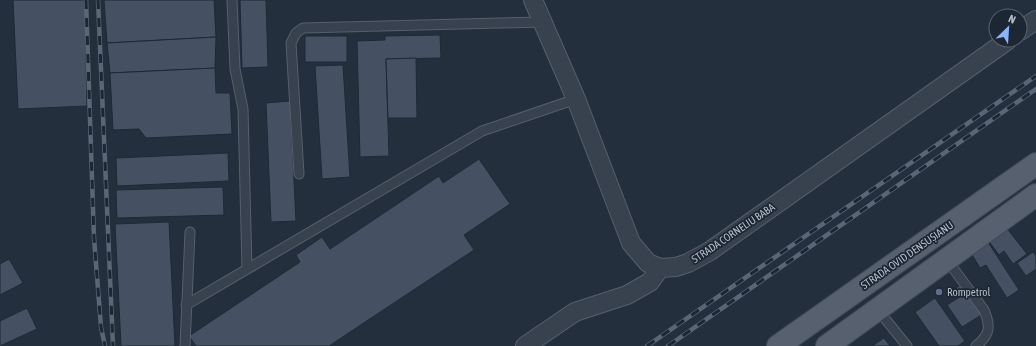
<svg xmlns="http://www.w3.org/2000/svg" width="1036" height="346" viewBox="0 0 1036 346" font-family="'Asap Condensed',sans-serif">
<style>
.building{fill:#455162;stroke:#1f2835}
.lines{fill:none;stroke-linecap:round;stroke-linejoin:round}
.lane-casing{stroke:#565f6c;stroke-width:11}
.street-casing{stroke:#565f6c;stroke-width:20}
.primary-casing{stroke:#414a57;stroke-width:24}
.lane{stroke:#38414e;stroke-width:9}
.street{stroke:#38414e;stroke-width:18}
.primary{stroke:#56606e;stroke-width:22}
.rail-casing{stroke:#5a6575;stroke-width:4.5}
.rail{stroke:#1d2633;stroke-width:3;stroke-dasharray:9;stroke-linecap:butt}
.service-dot{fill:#5c6f8a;stroke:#1d2633;stroke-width:1.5}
.labels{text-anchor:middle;stroke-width:3.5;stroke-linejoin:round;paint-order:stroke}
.street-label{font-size:11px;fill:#b4bcc9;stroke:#1d2633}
.poi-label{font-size:11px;fill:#b4bcc9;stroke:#1d2633;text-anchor:start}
</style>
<rect width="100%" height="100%" fill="#242f3e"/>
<g class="building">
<path d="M13,0H85L87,106L18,109Z"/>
<path d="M104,0H214L216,37L107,43Z"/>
<path d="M240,0H266L268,67L242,68Z"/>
<path d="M440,35L441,58L386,59L389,156L360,157L357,41L385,40V36Z"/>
<rect x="305" y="36" width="42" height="26"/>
<path d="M216,37L215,68L110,73L107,43Z"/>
<path d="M416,58L417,118H388L386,59Z"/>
<path d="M343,65L350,177L322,179L315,66Z"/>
<path d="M215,68L216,93H230L232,134L146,138L139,129L113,130L110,73Z"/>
<path d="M290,101L296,221L271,222L266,103Z"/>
<path d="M228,153L229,181L117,186L116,158Z"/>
<path d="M479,159L510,204L464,235L474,250L329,346H196L189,336L300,262L296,255L322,237L330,249L439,176L443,183Z"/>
<path d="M223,187L224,215L117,218L116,190Z"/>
<path d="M169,222L175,346H121L115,224Z"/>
<path d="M1006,227L1027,254L1013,264L1004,251L999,255L988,240Z"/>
<path d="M988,242L1019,290L1007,298L986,265L980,268L971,253Z"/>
<path d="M1033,252L1036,256V269L1026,276L1017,263Z"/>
<path d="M9,259L23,283L0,295V264Z"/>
<path d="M962,284L983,314L962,327L947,305L961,296L956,288Z"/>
<path d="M935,298L965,341L958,346H939L915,312Z"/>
<path d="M27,308L37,329L0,346V321Z"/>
<path d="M884,338L890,346H872Z"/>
</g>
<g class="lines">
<defs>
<g id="lane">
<path d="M232,0L235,69L243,109L247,269"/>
<path d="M299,174L291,43L296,33L303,28L543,22"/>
<path d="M947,260L984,310C991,326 990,335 976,346"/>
<path d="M186,305L482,131L576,99"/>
<path d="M878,310L907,346"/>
<path d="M185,346L190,232"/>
</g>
<g id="street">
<path d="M533,0L576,99L631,243L648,263L660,268L676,267L688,263L710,251L1008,40"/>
<path d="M1020,31L1036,20"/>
<path d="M525,346L575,312L627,295L650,282L660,268"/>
</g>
<g id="primary">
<path d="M778,346L1036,164"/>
<path d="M827,346L1036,195"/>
</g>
</defs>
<use href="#lane" class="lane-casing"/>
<use href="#street" class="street-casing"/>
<use href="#primary" class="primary-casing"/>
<use href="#lane" class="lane"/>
<use href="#street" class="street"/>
<use href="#primary" class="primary"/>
<defs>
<g id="rail">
<path d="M86,0L94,238L101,327L105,346"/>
<path d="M98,0L113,346"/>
<path d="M647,346L1036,76"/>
<path d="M668,346L1036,89"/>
</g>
</defs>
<use href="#rail" class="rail-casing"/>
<use href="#rail" class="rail"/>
</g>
<circle class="service-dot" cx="939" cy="292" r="4"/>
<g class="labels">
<g class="street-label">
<text transform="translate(733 233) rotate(-34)" y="4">STRADA CORNELIU BABA</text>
<text transform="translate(907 255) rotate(-35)" y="4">STRADA OVID DENSUȘIANU</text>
</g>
<g class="poi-label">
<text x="947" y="296">Rompetrol</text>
</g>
</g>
<g transform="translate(1008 28) rotate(25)"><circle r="19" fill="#1d2633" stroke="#59626f"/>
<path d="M0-3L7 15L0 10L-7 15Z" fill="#8ab4f8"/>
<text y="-6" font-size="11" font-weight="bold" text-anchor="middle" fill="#b4bcc9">N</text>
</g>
</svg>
